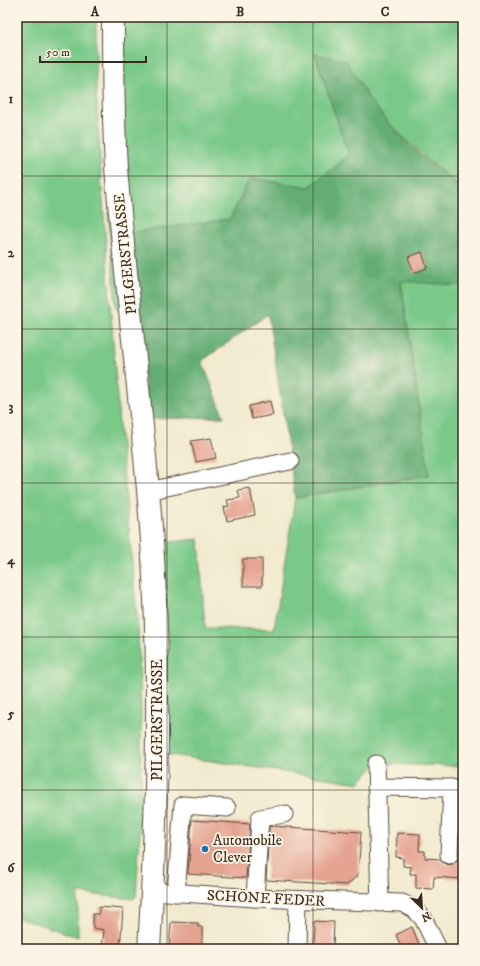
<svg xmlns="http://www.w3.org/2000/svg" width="480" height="966" viewBox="0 0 480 966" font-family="'IM FELL DW Pica',serif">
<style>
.green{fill:#7ac989;stroke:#5a7a54}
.forest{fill:#63ad75;stroke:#4f6c4a}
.building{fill:#e5a391}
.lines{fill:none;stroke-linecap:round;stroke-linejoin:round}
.minor-casing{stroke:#564739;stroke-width:19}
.major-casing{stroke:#564739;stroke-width:24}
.minor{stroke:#fff;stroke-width:17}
.major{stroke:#fff;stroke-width:22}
.grid{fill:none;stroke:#3b2a1e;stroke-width:1;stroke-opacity:0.55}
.poi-dot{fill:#1f6fb2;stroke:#fcf5e5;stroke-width:1.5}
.labels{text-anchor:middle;stroke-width:3.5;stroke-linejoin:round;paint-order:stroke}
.street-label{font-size:15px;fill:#3b2a1e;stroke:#fcf5e5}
.poi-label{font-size:15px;fill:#3b2a1e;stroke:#fcf5e5;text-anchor:start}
.neatline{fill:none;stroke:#3b2a1e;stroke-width:1.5}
.grid-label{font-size:13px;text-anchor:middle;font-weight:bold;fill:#3b2a1e}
</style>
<rect width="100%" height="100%" fill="#fcf5e5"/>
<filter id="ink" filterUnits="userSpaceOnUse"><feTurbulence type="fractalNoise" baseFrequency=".025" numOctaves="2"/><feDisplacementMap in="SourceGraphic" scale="8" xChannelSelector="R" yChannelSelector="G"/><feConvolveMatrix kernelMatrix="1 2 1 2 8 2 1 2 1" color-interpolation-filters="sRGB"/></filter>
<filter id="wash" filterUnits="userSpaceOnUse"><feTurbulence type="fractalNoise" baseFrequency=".012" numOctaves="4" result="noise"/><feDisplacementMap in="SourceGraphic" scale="16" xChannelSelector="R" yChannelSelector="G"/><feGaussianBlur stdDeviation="0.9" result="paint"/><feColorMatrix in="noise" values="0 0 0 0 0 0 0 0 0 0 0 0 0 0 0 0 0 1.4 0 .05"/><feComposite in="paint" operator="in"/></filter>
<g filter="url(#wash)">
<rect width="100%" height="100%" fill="#f1eacf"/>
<g class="green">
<path d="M17,17H96V85L100,161L119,424L138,627L141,711V817L136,897L133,899L78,893V937L17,917Z"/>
<path d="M120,17H463V190L404,138L379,112L315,54L349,156L309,187L250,178L230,219L127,233Z"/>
<path d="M113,211L123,308L116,309L108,212Z"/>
<path d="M401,280L463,286V766L376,764L359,783L164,754L159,543L199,539L205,628L274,629L295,498L429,475Z"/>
</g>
<path class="forest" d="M315,54L346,61C357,78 367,97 380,113C403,142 434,166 463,190V286L401,281L429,475L295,498L290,461L268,314L202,361L224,417L149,419L127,233L230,219L250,178L309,187L349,156Z"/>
<g id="blocks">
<g class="building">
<path d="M422,252L427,268L414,273L408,257Z"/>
<path d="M270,401L273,415L252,419L249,406Z"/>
<path d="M211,438L216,458L196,462L191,441Z"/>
<path d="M250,488L255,515L227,521L224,507L229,506L227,500L240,498L238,490Z"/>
<rect x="243" y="559" width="19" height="27"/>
<path d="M192,820L250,824L246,878L188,874Z"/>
<path d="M272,826L361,832L358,875L347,885L266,880L269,827Z"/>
<path d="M397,833L420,834L419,851H425V858L440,859L443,863L448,865L453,864L457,860L463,861V879L434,877L433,889L416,888V874H410L411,867L403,866V858L396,857Z"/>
<path d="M99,907L123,909L120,949H102L104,930L93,928V914H99Z"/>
<path d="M314,921L334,922L333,948H332V949H313Z"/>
<path d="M171,922L198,923V927H202V949H169Z"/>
<path d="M412,927L419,944L409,949H402L396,935Z"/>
</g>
</g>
</g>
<g filter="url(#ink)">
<use href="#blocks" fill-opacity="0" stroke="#564739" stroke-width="1"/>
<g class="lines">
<defs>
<g id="minor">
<path d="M148,491L290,461"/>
<path d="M376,764L380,903"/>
<path d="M376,787L452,788L449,855"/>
<path d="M152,891L255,898L402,903L414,909L423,918L438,949"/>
<path d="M176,893L183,805L227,808"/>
<path d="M255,898L260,818L284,814"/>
<path d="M297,949L298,900"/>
</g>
<path id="major" d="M113,17C113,67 113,117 116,167C120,219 126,270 131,321C139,394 147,468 152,541C161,677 157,813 149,949"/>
</defs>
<use href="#minor" class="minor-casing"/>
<use href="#major" class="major-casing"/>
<use href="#minor" class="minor"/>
<use href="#major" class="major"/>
</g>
</g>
<path class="grid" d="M167,17V949M313,17V949M17,176H463M17,329H463M17,483H463M17,637H463M17,790H463"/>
<circle class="poi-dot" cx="205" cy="849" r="4"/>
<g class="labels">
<g class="street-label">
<text transform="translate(125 254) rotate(-96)" y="5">PILGERSTRASSE</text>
<text transform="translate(157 720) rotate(-90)" y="5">PILGERSTRASSE</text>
<text transform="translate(266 898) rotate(3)" y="5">SCHÖNE FEDER</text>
</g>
<g class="poi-label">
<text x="213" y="845">Automobile<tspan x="213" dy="17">Clever</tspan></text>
</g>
</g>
<rect width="480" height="966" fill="none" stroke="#fcf5e5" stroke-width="44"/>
<g transform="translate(422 908) rotate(155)" stroke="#fcf5e5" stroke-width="3" paint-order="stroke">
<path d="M0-3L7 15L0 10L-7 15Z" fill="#3b2a1e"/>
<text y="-6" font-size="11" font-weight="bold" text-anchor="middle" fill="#3b2a1e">N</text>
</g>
<path d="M40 56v6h106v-6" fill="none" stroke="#3b2a1e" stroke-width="2"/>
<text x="46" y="56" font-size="12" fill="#3b2a1e" stroke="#fcf5e5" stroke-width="3" paint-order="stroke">50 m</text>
<rect x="22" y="22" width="436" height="922" class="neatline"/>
<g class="grid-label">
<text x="95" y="16">A</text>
<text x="240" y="16">B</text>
<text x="385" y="16">C</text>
<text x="11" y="103">1</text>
<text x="11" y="257">2</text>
<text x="11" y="411">3</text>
<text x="11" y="564">4</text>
<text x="11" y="718">5</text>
<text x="11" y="872">6</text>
</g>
</svg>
